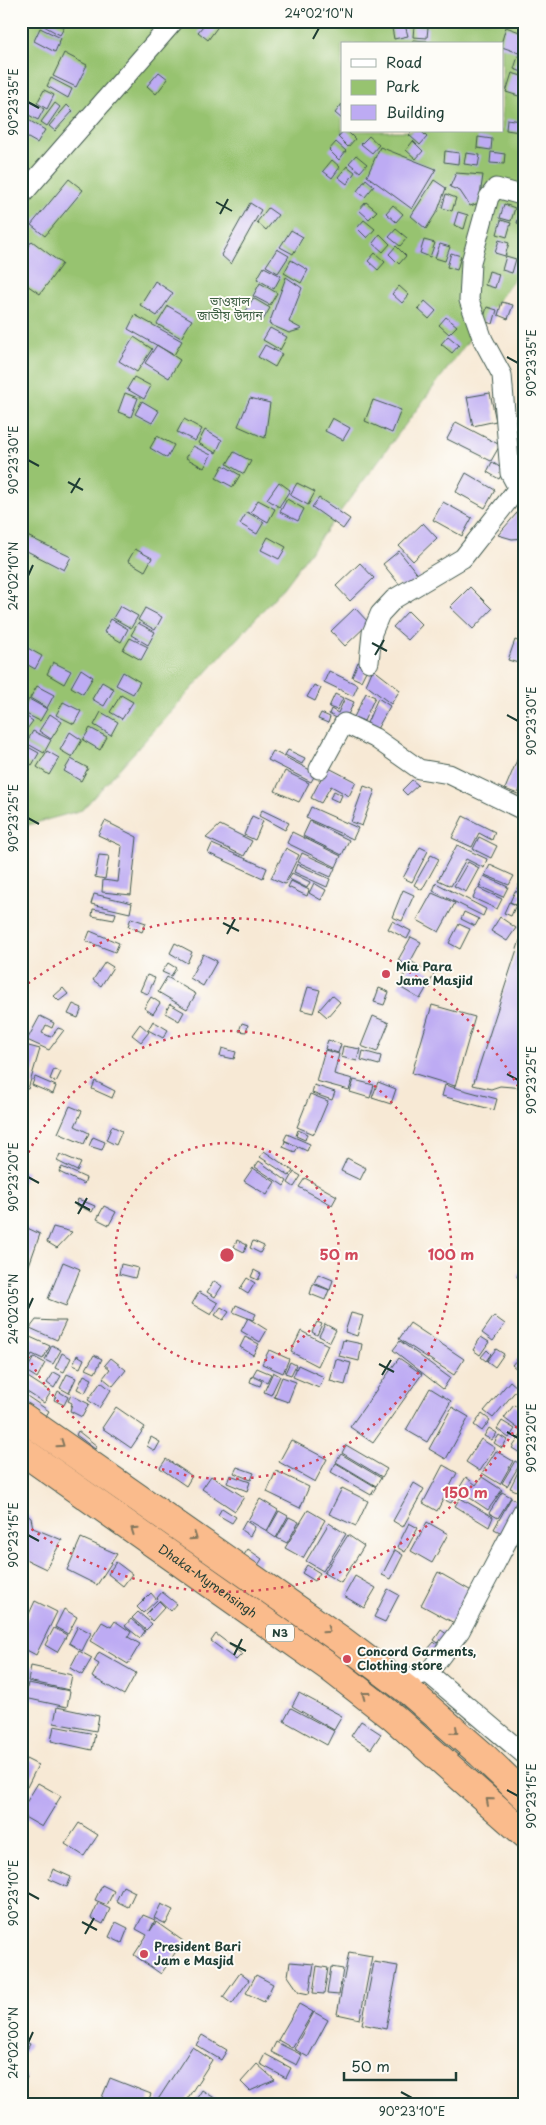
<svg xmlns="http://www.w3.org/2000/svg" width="546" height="2125" viewBox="0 0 546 2125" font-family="'Playpen Sans','Noto Sans Bengali',sans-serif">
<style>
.green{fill:#97c370;stroke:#5b8052;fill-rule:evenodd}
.building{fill:#bdabf3}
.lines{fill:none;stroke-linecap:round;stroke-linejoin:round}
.minor-casing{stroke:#3f574c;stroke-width:21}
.highway-casing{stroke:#3f574c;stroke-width:30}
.minor{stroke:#fff;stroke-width:19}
.highway{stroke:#fabb8c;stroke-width:28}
.oneway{stroke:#82765c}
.ticks{fill:none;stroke:#1f3d34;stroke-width:2}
.ring{fill:none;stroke:#d1495b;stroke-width:2.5;stroke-dasharray:2.5 5}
.poi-dot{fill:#d1495b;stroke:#fdfcf7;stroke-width:2}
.labels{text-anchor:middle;stroke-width:4;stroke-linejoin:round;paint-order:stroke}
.shield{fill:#fdfcf7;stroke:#62766e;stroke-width:1}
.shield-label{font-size:11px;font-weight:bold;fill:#1f3d34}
.park-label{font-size:12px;fill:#3d5e43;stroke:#fdfcf7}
.poi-label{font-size:12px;font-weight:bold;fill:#1f3d34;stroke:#fdfcf7;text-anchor:start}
.street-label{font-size:12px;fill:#1f3d34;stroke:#fdfcf7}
.centre{fill:#d1495b;stroke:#fdfcf7;stroke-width:2.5}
.ring-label{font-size:15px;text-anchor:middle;font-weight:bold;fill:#d1495b;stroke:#fdfcf7;stroke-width:4;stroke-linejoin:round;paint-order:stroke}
.neatline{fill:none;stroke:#1f3d34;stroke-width:2}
.ticks-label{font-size:12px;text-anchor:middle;fill:#1f3d34}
</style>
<rect width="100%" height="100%" fill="#fdfcf7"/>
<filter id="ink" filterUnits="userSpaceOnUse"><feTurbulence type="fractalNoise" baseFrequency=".02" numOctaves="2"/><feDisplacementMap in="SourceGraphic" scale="10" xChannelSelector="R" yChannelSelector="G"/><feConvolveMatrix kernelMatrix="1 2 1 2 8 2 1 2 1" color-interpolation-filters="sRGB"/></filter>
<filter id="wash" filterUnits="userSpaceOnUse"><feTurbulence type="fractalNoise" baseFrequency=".0096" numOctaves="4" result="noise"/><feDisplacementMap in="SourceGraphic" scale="20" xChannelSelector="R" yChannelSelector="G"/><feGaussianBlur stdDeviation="1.12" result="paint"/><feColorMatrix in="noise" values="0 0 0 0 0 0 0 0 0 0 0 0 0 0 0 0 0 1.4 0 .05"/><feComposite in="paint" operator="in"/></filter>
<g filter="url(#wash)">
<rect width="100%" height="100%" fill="#f7e9d5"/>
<path class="green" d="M21,21H525V265L283,588L82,810L21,827ZM342,44H502V131H342Z"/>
<g id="blocks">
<g class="building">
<path d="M46,21H52L64,28L60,35L44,26Z"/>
<path d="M207,21H215L219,25L208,40L198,32Z"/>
<path d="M405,25L408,36L394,39L392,28Z"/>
<path d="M414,26L428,27L427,38L413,37Z"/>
<path d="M506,27L525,34L520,50L525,52V73L514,69L519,53L502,47L501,44Z"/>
<path d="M40,28L61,38L55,52L34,41Z"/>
<path d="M413,40L427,41V44H412Z"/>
<path d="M64,53L87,65L76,87L53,76Z"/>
<path d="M159,72L168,79L156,94L147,86Z"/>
<path d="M512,73L525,77V98L506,92Z"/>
<path d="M51,78L72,89L68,98L47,86Z"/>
<path d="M44,90L54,95L47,109L37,103Z"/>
<path d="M26,99L44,109L38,120L21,111Z"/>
<path d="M55,103L60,107L47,126L41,122Z"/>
<path d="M342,104V119L335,113Z"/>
<path d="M67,105L73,111L55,131L49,126Z"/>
<path d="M27,119L45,130L37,143L21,134V128Z"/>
<path d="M507,119L521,121L520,132L506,130Z"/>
<path d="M343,131H347L355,139L348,147L338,137Z"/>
<path d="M413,131H421L427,137L420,145L409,135Z"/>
<path d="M369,136L379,145L372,153L361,144Z"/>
<path d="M478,137L492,139L491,150L477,148Z"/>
<path d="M413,141L423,151L416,159L406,150Z"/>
<path d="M336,142L346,151L339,160L329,150Z"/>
<path d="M380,147L436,169L412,209L367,176Z"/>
<path d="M445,151L459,153L458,164L444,162Z"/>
<path d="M491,152L505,154L504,164L490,163Z"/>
<path d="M466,153L480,155L478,166L464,164Z"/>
<path d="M356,155L367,164L360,172L349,163Z"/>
<path d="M332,160L340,167L332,178L323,171Z"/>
<path d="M347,166L355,172L347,184L338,177Z"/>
<path d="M456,173L483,175L479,203L470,206L460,191L450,187Z"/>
<path d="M69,179L83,190L45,236L31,225Z"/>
<path d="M366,179L374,186L365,197L357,191Z"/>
<path d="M434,180L446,188L438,210L426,229L411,216Z"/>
<path d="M446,194L456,198L452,211L442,208Z"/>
<path d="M366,202L377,211L369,219L359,210Z"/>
<path d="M250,203L261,210L231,264L221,255Z"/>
<path d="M504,204L515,208L511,221L500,218Z"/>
<path d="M393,205L403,214L396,222L386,213Z"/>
<path d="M268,208L278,215L266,230L257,222Z"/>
<path d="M521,209L525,211V225L517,223Z"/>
<path d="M458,212L468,215L464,229L454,225Z"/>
<path d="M364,220L375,229L367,238L357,228Z"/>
<path d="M501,220L511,223L507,237L497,234Z"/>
<path d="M396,229L407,238L400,246L389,237Z"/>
<path d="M291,230L303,237L293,254L280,247Z"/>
<path d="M380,234L390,244L383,252L373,243Z"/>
<path d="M424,240L435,243L430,257L420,253Z"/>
<path d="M499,240L509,243L505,256L495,253Z"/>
<path d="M32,241L62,264L40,294L21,281V256Z"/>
<path d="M440,244L450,247L445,261L435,258Z"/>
<path d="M396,246L406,256L399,264L389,254Z"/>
<path d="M277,249L289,256L278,273L266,266Z"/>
<path d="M375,253L385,262L378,270L368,261Z"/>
<path d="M451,253L461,256L457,270L447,267Z"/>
<path d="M506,256L516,259L512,273L502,270Z"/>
<path d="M291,260L308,270L301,283L284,273Z"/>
<path d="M264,267L281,276L274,289L257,279Z"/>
<path d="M489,271L499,274L495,288L485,285Z"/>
<path d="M286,277L302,288L289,322L302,329L289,333L269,324Z"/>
<path d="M155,281L173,293L157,316L140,305Z"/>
<path d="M260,283L277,293L270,305L253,296Z"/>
<path d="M399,286L409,295L402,303L392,294Z"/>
<path d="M253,298L270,308L263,320L246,311Z"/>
<path d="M425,301L436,311L429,319L418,309Z"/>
<path d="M502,302L513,305L508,319L498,315Z"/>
<path d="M168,306L192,320L181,338L157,324Z"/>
<path d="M487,307L497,310L493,324L483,321Z"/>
<path d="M135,315L182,341L174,355L128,329Z"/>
<path d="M446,317L457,326L449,334L439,325Z"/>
<path d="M270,328L287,337L280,350L263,340Z"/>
<path d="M448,336L459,345L452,353L441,344Z"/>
<path d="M134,337L152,349L137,372L119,361Z"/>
<path d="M157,345L180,360L169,378L145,363Z"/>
<path d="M265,345L282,354L275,367L258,357Z"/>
<path d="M134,377L151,386L144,399L127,389Z"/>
<path d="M125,393L138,398L131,417L118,412Z"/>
<path d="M490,393L496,421L473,426L467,397Z"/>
<path d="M250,398L270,403L265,438L238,426Z"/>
<path d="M373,400L401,410L392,433L365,421Z"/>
<path d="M142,401L159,411L152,423L135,414Z"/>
<path d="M332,418L350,428L343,440L325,431Z"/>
<path d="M184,419L202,429L195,441L177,432Z"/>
<path d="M456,422L500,445L491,461L447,439Z"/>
<path d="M205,430L222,440L216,453L198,443Z"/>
<path d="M157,436L174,445L167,458L150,448Z"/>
<path d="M193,446L211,455L204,468L186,458Z"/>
<path d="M234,452L251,461L244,474L227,464Z"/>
<path d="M492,462L504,470L499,479L487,472Z"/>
<path d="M223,465L240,475L233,487L216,478Z"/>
<path d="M466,473L495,490L485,508L456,492Z"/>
<path d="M279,482L290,490L279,507L267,499Z"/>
<path d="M297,483L315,492L308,505L290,495Z"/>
<path d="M319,498L350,519L343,529L312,507Z"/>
<path d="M287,499L304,509L298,521L280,512Z"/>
<path d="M258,500L275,509L268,522L251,512Z"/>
<path d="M443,502L472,518L462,536L433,520Z"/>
<path d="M522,507L525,508V538L512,539L498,535Z"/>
<path d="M247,512L264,522L257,534L240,524Z"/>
<path d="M423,523L437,538L413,561L399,546Z"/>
<path d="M21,533L71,557L64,570L21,548Z"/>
<path d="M268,537L286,547L279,559L261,550Z"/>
<path d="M135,549L152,558L145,571L128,561Z"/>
<path d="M399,551L420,577L404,590L383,564Z"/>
<path d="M360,563L374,578L350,601L336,586Z"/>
<path d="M470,587L492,609L473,629L450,607Z"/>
<path d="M120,606L138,616L131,628L113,618Z"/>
<path d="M145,608L162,617L155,630L138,620Z"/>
<path d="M355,608L369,623L345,646L331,631Z"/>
<path d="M408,611L422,625L408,640L393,627Z"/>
<path d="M111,619L128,629L121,642L104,632Z"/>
<path d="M138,623L155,632L148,645L131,635Z"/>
<path d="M130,638L148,647L141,660L123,650Z"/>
<path d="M515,640L525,644V665L508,660Z"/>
<path d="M24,646L42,656L35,669L21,661V652Z"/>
<path d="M53,662L71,671L64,684L47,674Z"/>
<path d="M358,662L368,667L361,681L352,677Z"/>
<path d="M81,669L93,677L83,694L71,687Z"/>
<path d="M373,669L400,690L391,704L366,685Z"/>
<path d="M329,671L358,685L353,696L324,682Z"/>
<path d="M123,672L140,682L133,694L116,685Z"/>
<path d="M102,682L114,689L104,706L92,699Z"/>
<path d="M314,685L321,688L315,701L307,697Z"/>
<path d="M37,686L54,695L47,708L30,698Z"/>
<path d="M366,693L375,697L364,721L354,717Z"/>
<path d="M335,694L343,698L337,710L329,707Z"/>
<path d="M121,695L133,702L122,719L110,712Z"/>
<path d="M345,698L354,702L347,717L342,721L329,714L331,709L338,713Z"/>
<path d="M378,698L390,706L377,729L367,723Z"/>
<path d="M29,699L47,709L40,721L22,712Z"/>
<path d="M63,702L81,711L74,724L56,715Z"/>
<path d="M101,712L118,722L111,735L94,725Z"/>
<path d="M21,713L33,721L24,733L21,731Z"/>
<path d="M321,713L330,717L328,723L318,719Z"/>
<path d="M50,714L62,722L51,739L39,731Z"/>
<path d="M90,728L107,737L100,750L83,740Z"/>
<path d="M33,731L51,740L44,753L26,743Z"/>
<path d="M70,732L82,740L72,757L60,750Z"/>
<path d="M525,741V777L518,794L505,789Z"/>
<path d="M21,743L39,753L32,765L21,759Z"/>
<path d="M288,750L305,758L302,764L285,755Z"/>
<path d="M47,751L59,758L49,775L37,767Z"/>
<path d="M273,751L316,773L311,782L268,760Z"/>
<path d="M71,759L88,768L81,781L64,771Z"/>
<path d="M327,767L356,782L349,796L331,786L321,803L311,798Z"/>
<path d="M285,771L309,783L299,802L275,791Z"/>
<path d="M412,780L418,785L407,795L402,790Z"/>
<path d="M364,786L375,790L362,826L351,822Z"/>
<path d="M334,791L342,795L339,802L330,798Z"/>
<path d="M311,807L358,828L353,839L306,818Z"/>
<path d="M262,810L289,823L285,830L259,816Z"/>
<path d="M252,816L263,821L255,840L244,835Z"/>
<path d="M463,816L495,832L492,840L479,833L472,847L452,838Z"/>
<path d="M105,821L137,837L131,895L102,892L103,880L118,882L122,846L98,835Z"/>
<path d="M310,821L349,840L342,855L303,836Z"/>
<path d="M220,825L252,841L244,856L206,838Z"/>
<path d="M292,832L341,856L336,867L287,843Z"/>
<path d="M479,837L497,846L491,858L473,849Z"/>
<path d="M212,844L267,868L263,878L208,853Z"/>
<path d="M457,845L487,859L484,868L466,859L451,886L438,880Z"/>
<path d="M420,847L428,851L412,882L403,878Z"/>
<path d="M286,848L299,855L285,884L271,878Z"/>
<path d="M302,853L335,868L331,877L298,862Z"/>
<path d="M99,855L109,856L105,879L95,877Z"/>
<path d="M431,855L439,859L422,890L414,885Z"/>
<path d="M468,862L479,868L466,892L454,886Z"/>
<path d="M297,864L330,879L327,887L294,872Z"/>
<path d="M490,865L514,876L509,885L485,875Z"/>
<path d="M292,873L310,882L307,888L289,879Z"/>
<path d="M484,876L508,887L503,897L479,886Z"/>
<path d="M521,880L525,881V893L517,889Z"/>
<path d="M291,881L309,890L307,896L288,887Z"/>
<path d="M314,883L326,890L321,900L309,893Z"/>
<path d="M436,883L486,909L483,916L433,891Z"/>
<path d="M478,888L502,899L497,909L473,898Z"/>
<path d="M403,890L414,895L402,921L392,917Z"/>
<path d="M515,891L522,894L517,905L510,902Z"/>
<path d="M432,893L455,903L439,932L417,920Z"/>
<path d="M94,894L132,903L130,913L91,904Z"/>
<path d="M509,902L516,905L511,916L504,913Z"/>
<path d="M93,909L116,913L114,920L92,916Z"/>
<path d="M464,912L479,919L475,926L461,919Z"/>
<path d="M525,913V931L518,928Z"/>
<path d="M500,917L516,928L507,941L491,931Z"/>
<path d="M131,918L146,923L142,932L128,926Z"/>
<path d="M392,921L411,931L407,939L388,929Z"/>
<path d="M459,924L470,929L460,949L449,943Z"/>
<path d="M90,931L119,943L115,952L86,941Z"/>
<path d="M411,937L421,942L408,966L398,960Z"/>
<path d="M520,940L525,941V1088L500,1086L491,1089L473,1085Z"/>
<path d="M175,943L192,952L187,963L170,953Z"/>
<path d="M203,954L217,961L203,986L190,978Z"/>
<path d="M105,962L113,967L101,986L93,980Z"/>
<path d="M412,962L434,975L420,999L398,986Z"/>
<path d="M168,963L176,968L171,976L162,972Z"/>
<path d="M147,975L155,978L148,994L140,991Z"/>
<path d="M167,977L196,994L187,1009L158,992Z"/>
<path d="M308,987L320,990L313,1013L301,1010Z"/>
<path d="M63,988L68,994L59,1001L54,996Z"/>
<path d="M379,988L389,992L384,1005L374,1002Z"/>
<path d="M332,995L340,1002L327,1017L319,1010Z"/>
<path d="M151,997L160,1003L153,1014L144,1008Z"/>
<path d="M73,1004L82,1008L78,1018L68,1014Z"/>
<path d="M170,1004L184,1012L179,1021L165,1013Z"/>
<path d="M432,1005L475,1017L455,1086L412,1073Z"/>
<path d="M40,1016L54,1023L52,1028L46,1025L42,1033L51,1037L58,1028L64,1030L49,1050L27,1040Z"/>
<path d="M373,1016L389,1023L377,1052L361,1046Z"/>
<path d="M153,1021L168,1030L163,1038L148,1030Z"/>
<path d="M242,1023L248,1025L246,1032L239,1031Z"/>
<path d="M140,1024L149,1032L141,1042L132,1035Z"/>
<path d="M328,1040L341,1044L338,1053L325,1049Z"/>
<path d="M21,1044L40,1049L28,1089L21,1088V1071L25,1057L21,1056Z"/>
<path d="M343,1046L360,1049L357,1061L341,1057Z"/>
<path d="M222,1048L236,1052L234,1059L220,1056Z"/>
<path d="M325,1050L339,1054L334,1074L353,1079L349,1090L316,1081Z"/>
<path d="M363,1051L381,1056L379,1065L361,1060Z"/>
<path d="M54,1069L61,1072L56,1082L50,1079Z"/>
<path d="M35,1077L56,1086L53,1094L32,1085Z"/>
<path d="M354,1080L374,1085L370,1098L350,1092Z"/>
<path d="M95,1081L115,1091L112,1098L92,1089Z"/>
<path d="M378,1082L396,1089L391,1104L372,1098Z"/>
<path d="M314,1085L335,1092L332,1100L312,1093Z"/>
<path d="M445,1085L497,1099L494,1110L442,1096Z"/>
<path d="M310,1094L328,1101L314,1134L297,1127Z"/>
<path d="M70,1106L82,1111L75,1126L89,1133L84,1144L58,1133Z"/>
<path d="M112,1126L122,1131L116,1145L106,1140Z"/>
<path d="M298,1130L307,1134L305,1140L296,1136Z"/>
<path d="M287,1134L310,1144L307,1151L284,1140Z"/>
<path d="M93,1137L105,1142L102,1150L89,1146Z"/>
<path d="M285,1141L298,1147L295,1152L283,1147Z"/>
<path d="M264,1151L293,1171L289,1176L260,1157Z"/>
<path d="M60,1154L81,1163L77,1171L57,1161Z"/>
<path d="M347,1158L366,1168L360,1180L341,1171Z"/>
<path d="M259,1161L287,1181L284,1186L255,1167Z"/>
<path d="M62,1167L86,1178L84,1184L59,1172Z"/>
<path d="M253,1168L275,1182L267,1195L244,1181Z"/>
<path d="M21,1170L27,1172L21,1187Z"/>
<path d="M294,1172L301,1176L294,1187L288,1183Z"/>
<path d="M305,1178L337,1196L332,1205L299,1187Z"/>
<path d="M78,1199L95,1206L92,1212L76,1205Z"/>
<path d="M104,1206L116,1212L109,1225L97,1219Z"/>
<path d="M21,1225L40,1234L22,1285H21Z"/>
<path d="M53,1227L72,1232L57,1248L47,1242Z"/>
<path d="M237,1240L247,1245L244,1252L234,1247Z"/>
<path d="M253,1241L264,1246L260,1253L250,1248Z"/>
<path d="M63,1262L80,1269L66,1306L48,1299Z"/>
<path d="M525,1262V1281L517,1277Z"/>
<path d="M121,1264L138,1268L135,1278L119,1274Z"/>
<path d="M254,1270L261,1274L258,1280L251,1277Z"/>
<path d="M318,1274L333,1280L330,1290L314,1283Z"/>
<path d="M247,1278L255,1283L248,1294L240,1289Z"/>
<path d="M214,1281L222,1286L215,1297L207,1292Z"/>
<path d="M313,1284L329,1290L325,1300L310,1294Z"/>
<path d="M199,1292L218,1303L211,1315L192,1304Z"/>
<path d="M236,1305L256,1314L253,1320L233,1312Z"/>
<path d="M221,1307L229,1312L223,1320L215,1315Z"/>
<path d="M351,1313L363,1316L357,1336L345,1332Z"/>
<path d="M494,1316L505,1324L493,1341L482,1333Z"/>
<path d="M248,1318L267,1330L260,1342L241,1331Z"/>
<path d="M36,1320L55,1321H66L57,1340L30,1328Z"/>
<path d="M317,1322L322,1324L317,1335L312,1332Z"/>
<path d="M410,1323L464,1359L454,1375L399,1339Z"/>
<path d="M325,1324L336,1330L330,1342L319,1336Z"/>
<path d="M301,1331L328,1345L318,1366L291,1352Z"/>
<path d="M30,1337L50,1346L43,1359L32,1354L24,1371L21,1369V1356Z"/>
<path d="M245,1337L259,1344L253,1355L240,1347Z"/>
<path d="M481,1337L489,1342L480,1355L473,1350Z"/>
<path d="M343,1340L362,1344L359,1361L339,1356Z"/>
<path d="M400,1341L450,1378L443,1389L393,1350Z"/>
<path d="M52,1345L61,1350L53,1364L45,1360Z"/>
<path d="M496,1349L504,1354L495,1367L487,1361Z"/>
<path d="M269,1350L289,1359L283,1373L262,1364Z"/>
<path d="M487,1350L491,1354L486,1361L481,1357Z"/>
<path d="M525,1350V1363L518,1370L512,1365Z"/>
<path d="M62,1353L71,1358L64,1372L55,1368Z"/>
<path d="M77,1355L84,1359L80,1368L73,1365Z"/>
<path d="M94,1355L102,1359L95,1373L86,1369Z"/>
<path d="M34,1357L45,1363L37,1378L26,1371Z"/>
<path d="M111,1358L126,1370L113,1386L103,1378L110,1369L105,1365Z"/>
<path d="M399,1358L422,1374L373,1443L350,1427Z"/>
<path d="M336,1359L351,1363L345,1385L330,1381Z"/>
<path d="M290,1362L296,1365L291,1375L285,1373Z"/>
<path d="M298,1365L324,1377L319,1388L293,1377Z"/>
<path d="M523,1367L525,1368V1379L518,1373Z"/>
<path d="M257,1368L271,1374L267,1382L253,1375Z"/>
<path d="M54,1372L61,1376L54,1388L47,1383Z"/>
<path d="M273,1372L280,1376L271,1395L264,1392Z"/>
<path d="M23,1374L51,1392L44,1403L21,1388Z"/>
<path d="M67,1374L76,1378L69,1393L60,1388Z"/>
<path d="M84,1375L92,1379L85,1393L77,1389Z"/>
<path d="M252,1376L262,1381L260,1386L250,1382Z"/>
<path d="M282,1377L296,1382L288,1402L274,1397Z"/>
<path d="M510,1381L518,1388L493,1418L484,1411Z"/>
<path d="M101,1382L111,1390L99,1408L88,1400Z"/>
<path d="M430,1388L451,1401L427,1442L406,1430Z"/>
<path d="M58,1391L68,1397L64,1405L54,1400Z"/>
<path d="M21,1392L49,1411L46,1416L21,1399Z"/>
<path d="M71,1395L89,1404L82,1417L70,1411L72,1403L68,1401Z"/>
<path d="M514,1405L525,1413V1424L520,1430L504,1418Z"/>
<path d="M116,1407L145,1427L131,1448L102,1428Z"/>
<path d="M452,1407L469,1417L446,1459L429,1449Z"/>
<path d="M482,1414L490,1420L482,1431L474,1425Z"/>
<path d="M502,1421L515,1429L509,1438L497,1429Z"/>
<path d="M489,1428L497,1433L492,1440L484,1436Z"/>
<path d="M525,1429V1456L512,1448Z"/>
<path d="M78,1431L97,1446L95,1449L76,1435Z"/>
<path d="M499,1435L507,1440L502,1448L494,1443Z"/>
<path d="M151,1437L160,1442L155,1451L147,1446Z"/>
<path d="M481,1439L495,1448L480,1471L466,1462Z"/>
<path d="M291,1440L327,1459L315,1482L279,1462Z"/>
<path d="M346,1445L387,1469L382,1477L342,1453Z"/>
<path d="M496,1451L513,1461L500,1484L482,1473Z"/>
<path d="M341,1454L381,1478L376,1486L336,1462Z"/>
<path d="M166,1459L192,1476L186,1486L160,1468Z"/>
<path d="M515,1461L520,1464L507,1486L502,1483Z"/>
<path d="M336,1463L376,1487L371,1495L331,1472Z"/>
<path d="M522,1464L525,1465V1480L519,1492L510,1488Z"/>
<path d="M443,1465L457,1473L437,1511L423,1503Z"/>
<path d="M237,1467L254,1473L251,1480L234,1473Z"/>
<path d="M276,1471L309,1487L300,1508L267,1492Z"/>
<path d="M230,1475L250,1482L247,1491L227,1483Z"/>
<path d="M211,1476L244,1497L235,1511L202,1489Z"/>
<path d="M466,1477L476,1485L482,1477L502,1490L488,1510L458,1490Z"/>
<path d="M414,1483L424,1489L403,1527L393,1521Z"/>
<path d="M342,1488L368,1501L356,1526L329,1514Z"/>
<path d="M451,1489L458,1492L451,1503L445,1500Z"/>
<path d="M502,1492L511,1497L498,1518L489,1513Z"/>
<path d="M460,1498L493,1517L489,1527L455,1506Z"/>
<path d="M511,1498L523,1504L506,1535L494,1529Z"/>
<path d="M260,1499L278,1510L267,1531L248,1520Z"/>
<path d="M222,1508L236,1517L232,1523L218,1515Z"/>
<path d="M21,1510L31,1518L33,1528L62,1540L46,1569L21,1557Z"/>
<path d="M308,1510L325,1520L303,1558L285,1548Z"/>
<path d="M279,1511L288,1516L276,1538L267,1532Z"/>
<path d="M289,1517L299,1522L287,1543L277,1538Z"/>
<path d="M246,1521L255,1527L250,1536L241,1530Z"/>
<path d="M427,1522L448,1534L432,1563L411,1551Z"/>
<path d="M329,1523L346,1534L323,1571L306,1561Z"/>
<path d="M409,1523L418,1528L405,1552L397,1547Z"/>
<path d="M348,1535L364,1546L341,1583L324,1573Z"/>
<path d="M81,1538L117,1554L97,1585L67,1570Z"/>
<path d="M248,1549L262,1559L258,1565L244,1555Z"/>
<path d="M395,1550L403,1555L391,1579L382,1575Z"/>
<path d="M116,1562L132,1574L123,1586L108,1574Z"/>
<path d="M307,1565L320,1573L315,1581L302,1573Z"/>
<path d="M438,1572L475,1593L458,1625L421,1605Z"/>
<path d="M355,1576L376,1588L364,1608L344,1596Z"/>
<path d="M388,1589L399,1595L385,1622L374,1617Z"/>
<path d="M162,1592L177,1604L171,1611L157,1598Z"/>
<path d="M151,1593L157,1600L143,1613L137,1607Z"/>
<path d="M35,1601L57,1612L36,1655L21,1647V1631Z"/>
<path d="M159,1601L165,1607L152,1621L146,1614Z"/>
<path d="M64,1609L77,1617L68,1634L55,1627Z"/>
<path d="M138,1612L152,1624L146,1630L132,1618Z"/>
<path d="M131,1619L145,1631L140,1638L125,1626Z"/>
<path d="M115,1621L131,1632L128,1637L140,1644L128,1664L90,1641L102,1622L111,1627Z"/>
<path d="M78,1626L91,1633L82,1651L69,1643Z"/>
<path d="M54,1628L67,1635L57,1652L45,1645Z"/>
<path d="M441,1630L452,1638L445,1648L434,1640Z"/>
<path d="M216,1634L242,1654L236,1660L211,1641Z"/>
<path d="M434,1642L443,1650L438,1656L428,1649Z"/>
<path d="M79,1651L92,1658L82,1675L70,1668Z"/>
<path d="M99,1652L136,1673L124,1695L92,1677L99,1664L94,1661Z"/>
<path d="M31,1666L72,1675L69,1690L28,1681Z"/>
<path d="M28,1683L70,1691L67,1707L25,1698Z"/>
<path d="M299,1693L342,1716L334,1730L292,1706Z"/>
<path d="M57,1707L99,1716L96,1731L54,1723Z"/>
<path d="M291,1708L334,1731L327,1745L284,1721Z"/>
<path d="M361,1721L381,1734L371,1749L351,1736Z"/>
<path d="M54,1726L95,1734L92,1750L51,1741Z"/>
<path d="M26,1759L38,1765L27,1787L21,1784V1768Z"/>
<path d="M38,1783L61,1796L42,1827L21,1815V1811Z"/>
<path d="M79,1823L98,1835L84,1856L65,1844Z"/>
<path d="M53,1869L71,1877L67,1887L49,1879Z"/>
<path d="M102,1885L114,1891L107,1905L95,1900Z"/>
<path d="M123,1886L135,1892L128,1907L116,1901Z"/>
<path d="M98,1903L110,1909L103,1924L91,1918Z"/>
<path d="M161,1904L173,1910L166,1924L154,1918Z"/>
<path d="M143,1915L155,1920L150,1931L156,1922L183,1941L161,1974L134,1955L147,1935L136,1929Z"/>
<path d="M116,1922L128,1928L122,1943L109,1937Z"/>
<path d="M349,1952L372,1956L360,2019L337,2014Z"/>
<path d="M290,1962L314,1964L309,1994L299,1992L288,1976Z"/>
<path d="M374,1962L398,1966L386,2029L362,2024Z"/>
<path d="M317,1966L328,1968L324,1994L313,1993Z"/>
<path d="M331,1967L343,1969L339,1995L327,1994Z"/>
<path d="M240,1973L249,1980L232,2004L223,1997Z"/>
<path d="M256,1975L273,1984L264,2002L246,1993Z"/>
<path d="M299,2004L313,2012L292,2048L278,2040Z"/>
<path d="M314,2012L328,2020L308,2057L294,2049Z"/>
<path d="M202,2035L227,2050L221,2060L196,2045Z"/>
<path d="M21,2040L30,2044L25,2053L21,2051Z"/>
<path d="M276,2042L302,2055L297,2065L271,2052Z"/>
<path d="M192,2047L212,2060L184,2104H162L157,2101Z"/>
<path d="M265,2054L291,2068L286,2078L260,2064Z"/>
<path d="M257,2064L275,2080L250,2091L241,2082Z"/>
<path d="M21,2074L27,2077L21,2088Z"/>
<path d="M110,2078L151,2094L147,2104H105L100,2102Z"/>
<path d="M202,2090L224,2104H193Z"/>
</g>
</g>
</g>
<g filter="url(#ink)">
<use href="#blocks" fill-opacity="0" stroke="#3f574c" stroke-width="1"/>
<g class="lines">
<defs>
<g id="minor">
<path d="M21,196L174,21"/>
<path d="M525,196L496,188L489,197L471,262L469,300L483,340L502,375L510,473L518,488L525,494"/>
<path d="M369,662L372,633L380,614L394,599L463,558L518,488"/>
<path d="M319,769L344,723L375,738L419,769L449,774L525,811"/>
<path d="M428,1673L525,1755"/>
<path d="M395,1681L428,1673L460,1631L525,1507"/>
</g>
<g id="highway">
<path d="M21,1416L341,1640L410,1692L481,1754L525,1796"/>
<path id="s1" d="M21,1450L329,1667L393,1717L525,1834"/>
</g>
</defs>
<use href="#minor" class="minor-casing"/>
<use href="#highway" class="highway-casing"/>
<use href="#minor" class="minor"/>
<use href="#highway" class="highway"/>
</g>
<defs><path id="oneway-chevron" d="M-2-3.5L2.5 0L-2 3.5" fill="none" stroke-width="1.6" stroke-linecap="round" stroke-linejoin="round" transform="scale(1.25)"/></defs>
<g class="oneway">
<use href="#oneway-chevron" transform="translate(61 1444) rotate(35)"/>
<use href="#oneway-chevron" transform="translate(134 1530) rotate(-145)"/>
<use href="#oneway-chevron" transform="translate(194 1537) rotate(35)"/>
<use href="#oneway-chevron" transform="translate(327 1630) rotate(35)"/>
<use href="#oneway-chevron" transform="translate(365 1695) rotate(-143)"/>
<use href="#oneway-chevron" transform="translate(455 1731) rotate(41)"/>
<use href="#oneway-chevron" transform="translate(489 1801) rotate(-139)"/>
</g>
</g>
<path class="ticks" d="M313,39L319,28M28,102L39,108M216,202L232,211M220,214L228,199M507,357L518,363M28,460L39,466M68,482L83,490M71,493L80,478M28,576L33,565M372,643L387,651M375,655L384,640M507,715L518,721M28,818L39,824M223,923L239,931M227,934L235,919M507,1074L518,1080M28,1177L39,1183M75,1202L90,1210M78,1214L87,1198M28,1309L33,1298M379,1364L394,1372M382,1375L391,1360M507,1432L518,1438M28,1535L39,1541M230,1643L246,1651M234,1655L242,1639M507,1790L518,1796M28,1893L39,1899M82,1922L97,1930M85,1934L94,1918M28,2043L33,2032M401,2092L412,2098"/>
<g class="ring">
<circle cx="227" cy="1255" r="112"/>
<path d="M22 1166A224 224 0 1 1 22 1344"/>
<path d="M524 1413A336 336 0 0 1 22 1522M22 988A336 336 0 0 1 524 1097"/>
</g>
<g class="poi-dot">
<circle cx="386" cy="974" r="5"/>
<circle cx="347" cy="1659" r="5"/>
<circle cx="144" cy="1954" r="5"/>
</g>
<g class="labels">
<rect class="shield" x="266" y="1624.5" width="28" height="17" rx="4"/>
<g class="shield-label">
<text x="280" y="1637">N3</text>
</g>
<g class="park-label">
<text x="230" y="306">ভাওয়াল<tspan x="230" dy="14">জাতীয় উদ্যান</tspan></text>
</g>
<g class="poi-label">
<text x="396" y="971">Mia Para<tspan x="396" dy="14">Jame Masjid</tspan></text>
<text x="357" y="1656">Concord Garments,<tspan x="357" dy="14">Clothing store</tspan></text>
<text x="154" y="1951">President Bari<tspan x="154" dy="14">Jam e Masjid</tspan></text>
</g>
<g class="street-label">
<text dy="4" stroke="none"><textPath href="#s1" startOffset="228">Dhaka-Mymensingh</textPath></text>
</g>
</g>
<circle cx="227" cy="1255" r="8" class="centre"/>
<g class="ring-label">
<text x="339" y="1260">50 m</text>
<text x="451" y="1260">100 m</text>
<text x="465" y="1498">150 m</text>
</g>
<rect width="546" height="2125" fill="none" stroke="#fdfcf7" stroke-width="55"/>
<rect x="341" y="42" width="162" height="90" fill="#fdfcf7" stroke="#a4b0a9"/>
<rect x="351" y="59" width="25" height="8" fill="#ffffff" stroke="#a4b0a9"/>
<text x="386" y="68" font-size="15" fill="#1f3d34">Road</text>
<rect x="351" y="80" width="25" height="15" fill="#97c370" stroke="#a4b0a9"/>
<text x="386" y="92" font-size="15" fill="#1f3d34">Park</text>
<rect x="351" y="105" width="25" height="15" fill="#bdabf3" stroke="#a4b0a9"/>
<text x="386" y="118" font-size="15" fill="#1f3d34">Building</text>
<path d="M344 2072v8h112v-8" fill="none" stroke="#1f3d34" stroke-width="2.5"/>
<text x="351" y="2072" font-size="15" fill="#1f3d34" stroke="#fdfcf7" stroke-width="4" paint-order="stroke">50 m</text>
<rect x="28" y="28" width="490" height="2070" class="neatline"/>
<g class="ticks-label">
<text x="319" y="18">24°02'10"N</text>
<text transform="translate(14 102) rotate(-90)" y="4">90°23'35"E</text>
<text transform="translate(532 363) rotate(-90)" y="4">90°23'35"E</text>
<text transform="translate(14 460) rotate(-90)" y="4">90°23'30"E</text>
<text transform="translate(14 576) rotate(-90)" y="4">24°02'10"N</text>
<text transform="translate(532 721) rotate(-90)" y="4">90°23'30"E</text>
<text transform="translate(14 818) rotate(-90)" y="4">90°23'25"E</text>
<text transform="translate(532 1080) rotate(-90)" y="4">90°23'25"E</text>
<text transform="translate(14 1177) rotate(-90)" y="4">90°23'20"E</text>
<text transform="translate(14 1309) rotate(-90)" y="4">24°02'05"N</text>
<text transform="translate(532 1438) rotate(-90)" y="4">90°23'20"E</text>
<text transform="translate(14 1535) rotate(-90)" y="4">90°23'15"E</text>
<text transform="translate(532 1796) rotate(-90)" y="4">90°23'15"E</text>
<text transform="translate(14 1893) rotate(-90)" y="4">90°23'10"E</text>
<text transform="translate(14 2043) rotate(-90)" y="4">24°02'00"N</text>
<text x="412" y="2116">90°23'10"E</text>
</g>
</svg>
